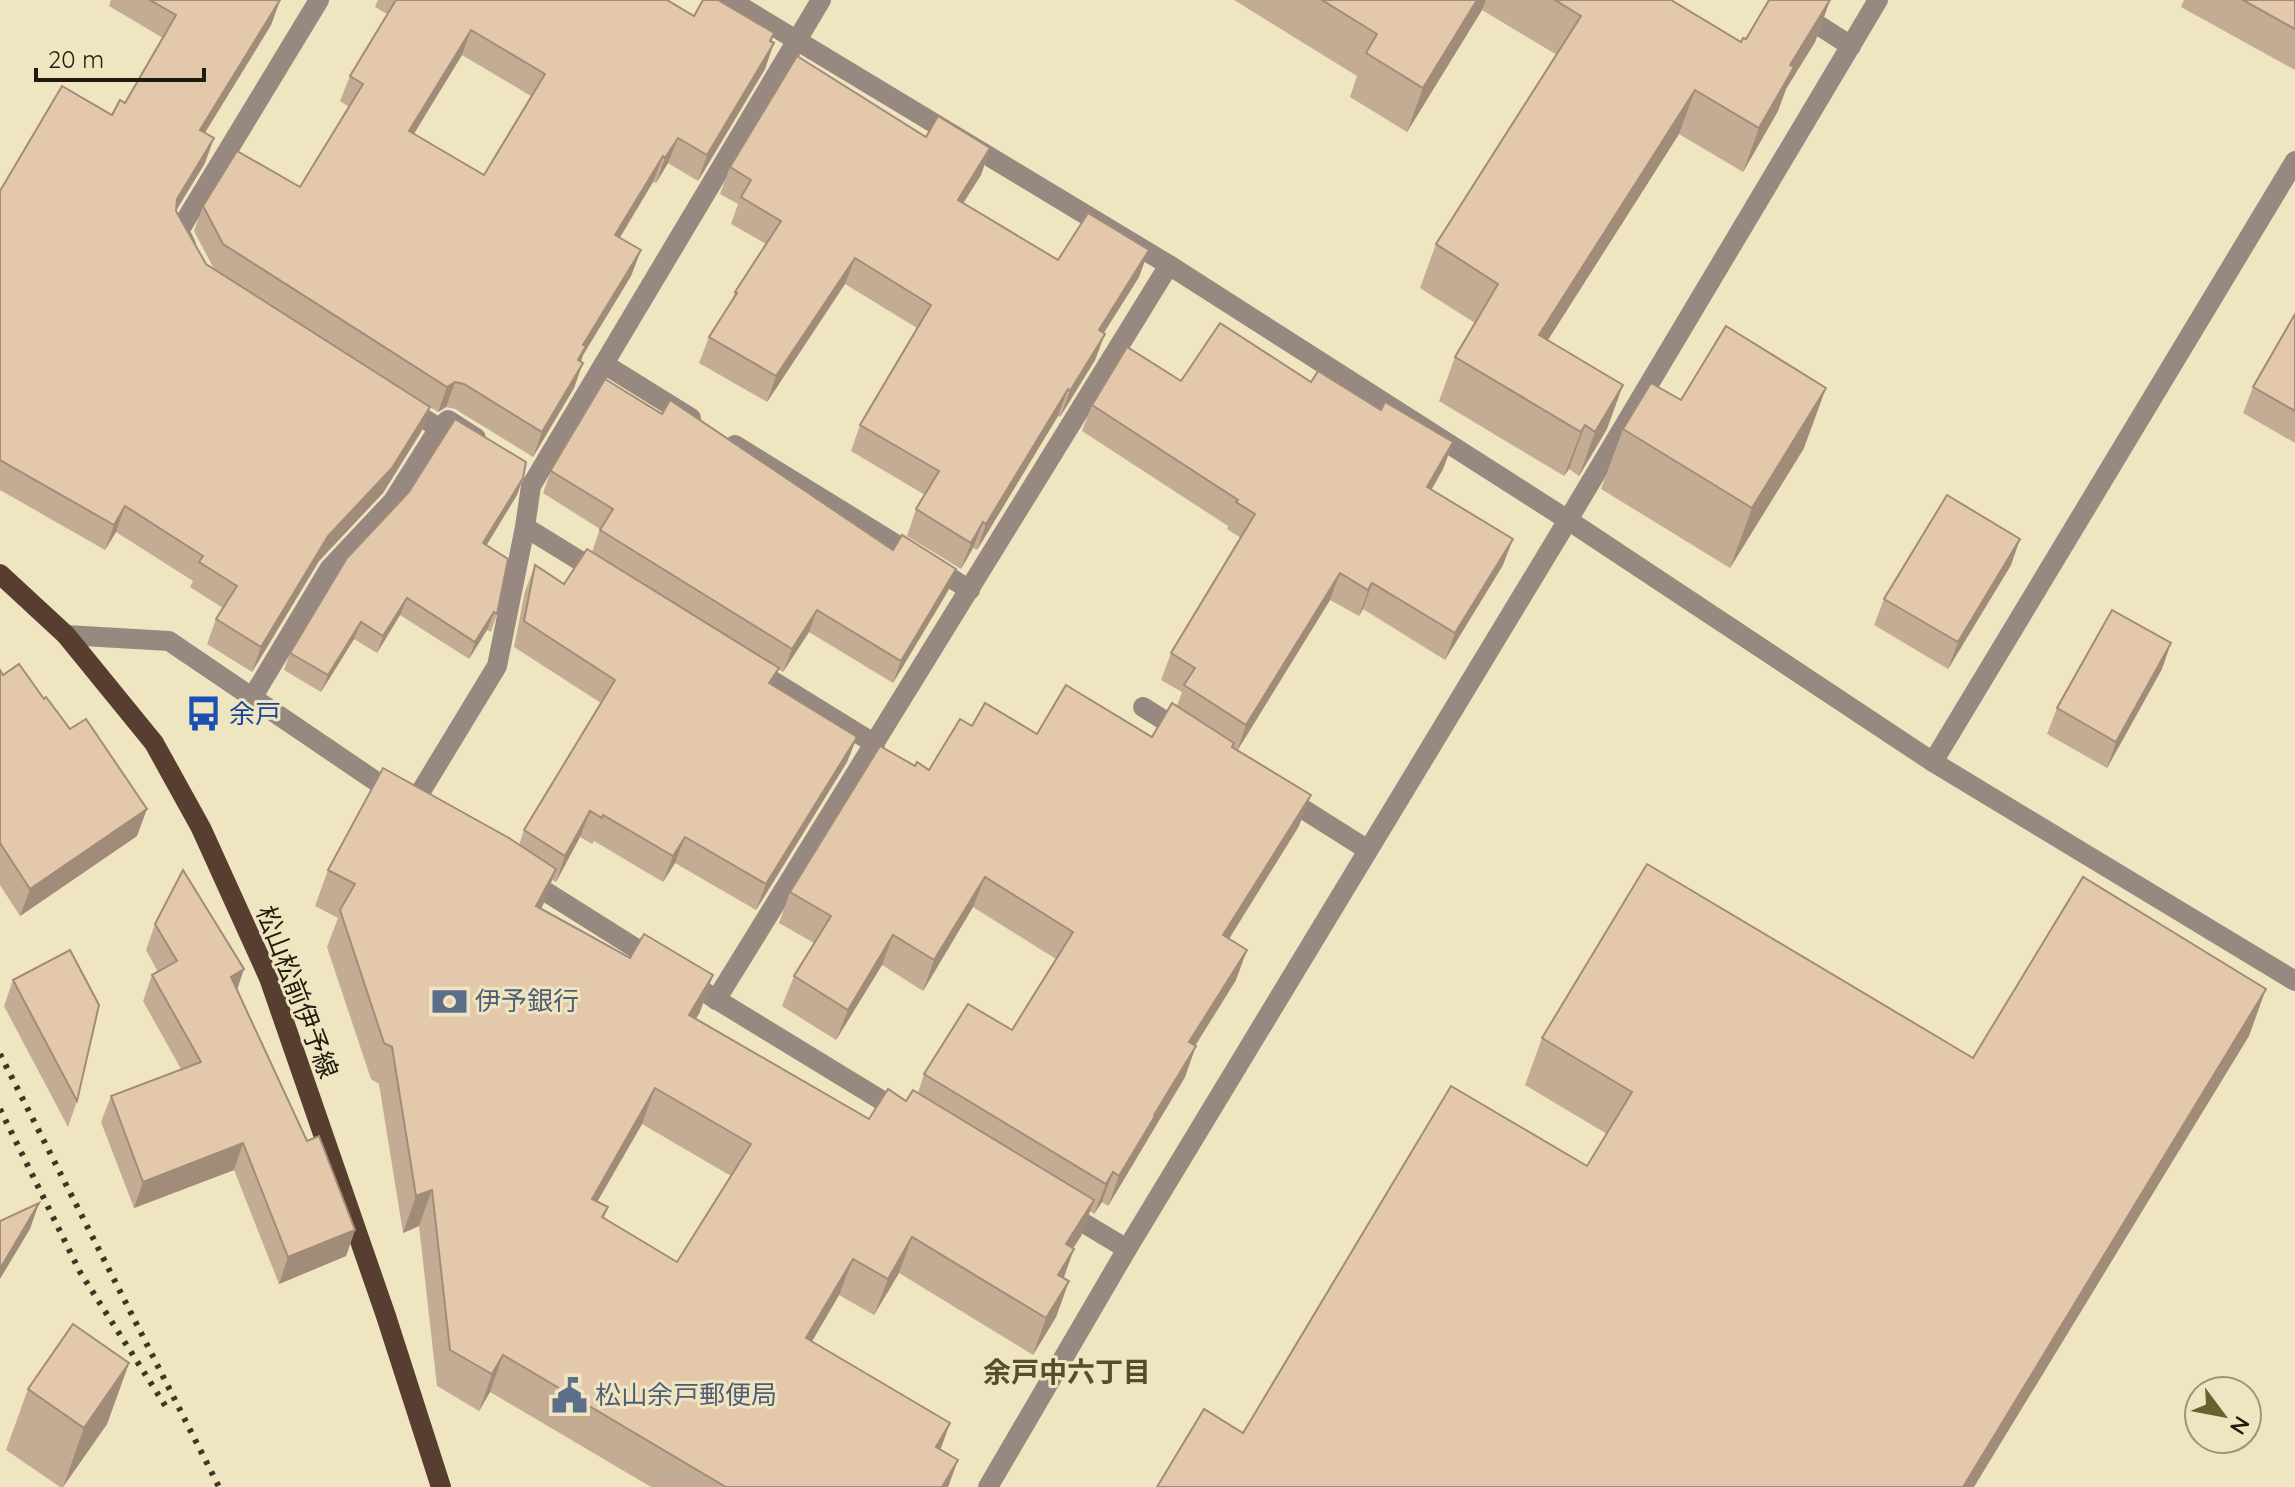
<svg xmlns="http://www.w3.org/2000/svg" width="2295" height="1487" viewBox="0 0 2295 1487" font-family="Quicksand,'Noto Sans JP',sans-serif">
<style>
.lines{fill:none;stroke-linecap:round;stroke-linejoin:round}
.minor{stroke:#978880;stroke-width:20}
.major{stroke:#573e30;stroke-width:20}
.rail{stroke:#3b3726;stroke-width:6;stroke-dasharray:4 8;stroke-linecap:butt}
.wall{fill:#c4ac94;fill-rule:evenodd}
.shaded-wall{fill:#a08c78}
.building{fill:#e4c8ac;stroke:#a08c78;stroke-width:2;fill-rule:evenodd}
.labels{text-anchor:middle;stroke-width:6;stroke-linejoin:round;paint-order:stroke}
.transit-label{font-size:26px;fill:#164399;stroke:#f0e5c1;text-anchor:start}
.street-label{font-size:26px;fill:#1f1c0e;stroke:#f0e5c1}
.service-label{font-size:26px;fill:#4e5e75;stroke:#f0e5c1;text-anchor:start}
.neighbourhood-label{font-size:28px;font-weight:bold;fill:#574d2e;stroke:#f0e5c1}
</style>
<rect width="100%" height="100%" fill="#f0e5c1"/>
<g class="lines">
<g class="minor">
<path d="M730,0L1169,265L1568,520L1933,762L2295,981"/>
<path d="M1779,0L1851,46"/>
<path d="M186,245L179,231L319,0"/>
<path d="M604,364L691,418"/>
<path d="M405,407L439,428"/>
<path d="M735,445L970,590"/>
<path d="M525,527L603,575"/>
<path d="M66,635L169,641L396,795"/>
<path d="M752,668L875,744"/>
<path d="M252,698L330,568L393,501L439,428L448,420L476,438"/>
<path d="M1143,707L1186,734"/>
<path d="M1933,762L2295,161"/>
<path d="M1284,797L1368,850"/>
<path d="M412,806L497,666L525,527L531,486L821,0"/>
<path d="M524,878L656,961"/>
<path d="M683,979L904,1114"/>
<path d="M716,1000L1169,265"/>
<path d="M1062,1210L1127,1249"/>
<path d="M988,1487L1127,1249L1568,520L1878,0"/>
</g>
<path class="major" d="M0,574L66,635L154,743L201,828L269,978L386,1316L441,1487"/>
<g class="rail">
<path d="M0,1054L219,1487"/>
<path d="M0,1109L80,1272L168,1410"/>
</g>
</g>
<g class="wall">
<path d="M111,0H280L271,25L205,133V163L176,210L206,264L214,269L194,231L203,206L300,187L349,107L340,101L350,76L387,14L375,7L378,0H667L694,16L774,33L765,69L698,181L668,163L656,183L653,182L620,238L641,250L631,276L583,355L574,388L533,457L455,409L446,407L438,412L430,407L421,432L383,493L319,561L252,672L207,644L216,619L223,608L190,587L193,581L116,532L105,550L0,490V191L112,115L125,103L163,38L109,6ZM462,55L531,96L484,175L414,134Z"/>
<path d="M1234,0H1671L1741,42L1830,0L1815,42L1786,89L1778,111L1743,172L1679,134L1548,340L1607,429L1579,476L1569,469L1564,476L1439,401L1455,357L1475,323L1420,288L1436,244L1557,55L1482,10L1407,132L1350,97L1357,76Z"/>
<path d="M2184,0H2295V70L2181,7Z"/>
<path d="M926,137L990,148L981,175L963,203L1058,260L1139,277L1104,333L1095,360L1060,417L1058,416L977,550L973,548L961,569L907,536L916,509L925,495L851,451L860,425L917,328L845,284L767,402L699,363L709,337L732,300L735,292L766,244L731,224L738,204L720,194L730,167Z"/>
<path d="M2295,314V443L2243,413L2253,387Z"/>
<path d="M1181,381L1311,382L1381,410L1453,442L1443,469L1432,489L1503,565L1445,660L1363,609L1359,616L1330,600L1237,751L1299,826L1229,939L1236,980L1195,1046L1185,1077L1108,1206L1102,1202L1094,1214L1090,1211L1081,1236L1073,1248L1064,1278L1069,1281L1056,1317L1033,1355L899,1273L874,1315L839,1295L812,1341L950,1423L940,1450L958,1460L948,1487H651L490,1392L479,1411L437,1386L419,1226L403,1233L379,1084L371,1079L327,947L338,918L315,906L328,870L519,845L524,830L601,703L514,647L525,591L535,565L564,584L592,552L600,529L543,493L552,468L948,591L893,683L809,632L783,672L778,669L772,685L857,737L847,762L756,910L675,863L663,882L594,841L592,844L580,837L556,882L552,880L541,909L700,1012L696,1018L869,1119L906,1101L918,1093L924,1074L1012,1030L1056,959L973,907L923,991L882,965L836,1040L782,1006L794,976L814,943L779,923L790,892L915,766L929,770L972,726L1037,734L1152,737L1177,706L1182,692L1161,680L1171,653L1241,538L1227,529L1228,526L1082,431L1092,405ZM642,1124L731,1176L677,1262L604,1218L608,1207L597,1202Z"/>
<path d="M1681,400L1804,448L1730,568L1601,489L1623,429Z"/>
<path d="M523,478L517,495L486,545L497,614L491,632L487,630L469,659L400,615L377,653L354,639L321,692L284,670L290,653L409,492Z"/>
<path d="M2011,565L1948,669L1874,625L1884,599Z"/>
<path d="M2162,669L2107,768L2047,734L2057,708Z"/>
<path d="M0,670L3,675L44,699L137,836L20,916L0,885Z"/>
<path d="M155,924L244,969L237,990L307,1141L355,1230L346,1256L279,1284L234,1170L134,1208L101,1122L111,1096L181,1069L143,1001L152,975L158,972L146,950Z"/>
<path d="M13,980L77,1101L68,1127L4,1006Z"/>
<path d="M2249,1036L1243,1433L1587,1166L1607,1134L1525,1085L1542,1038L1973,1058Z"/>
<path d="M129,1363L107,1424L63,1487H60L6,1450L28,1389Z"/>
</g>
<g class="shaded-wall">
<path d="M280,0L271,25L191,155L200,130Z"/>
<path d="M1477,0H1486L1482,10L1407,132L1423,88Z"/>
<path d="M1830,0L1815,42L1786,89L1778,111L1743,172L1759,128L1790,65Z"/>
<path d="M471,30L462,55L400,156L409,131Z"/>
<path d="M774,43L765,69L698,181L707,155Z"/>
<path d="M1695,90L1679,134L1523,379L1539,335Z"/>
<path d="M214,138L205,163L168,224L177,199Z"/>
<path d="M678,138L668,163L656,183L665,158Z"/>
<path d="M990,148L981,175L948,227L958,200Z"/>
<path d="M663,156L653,182L606,260L615,235Z"/>
<path d="M641,250L631,276L583,355L577,372L569,385L583,345Z"/>
<path d="M1149,250L1139,277L1089,356L1099,330Z"/>
<path d="M855,258L845,284L767,402L776,376Z"/>
<path d="M1105,334L1095,360L1060,417L1070,391Z"/>
<path d="M583,363L574,388L533,457L542,432Z"/>
<path d="M455,382L446,407L438,412L447,387Z"/>
<path d="M1623,385L1607,429L1579,476L1595,432Z"/>
<path d="M1826,388L1804,448L1730,568L1752,508Z"/>
<path d="M1068,389L1058,416L977,550L986,524Z"/>
<path d="M430,407L421,432L383,493L319,561L252,672L261,647L328,536Z"/>
<path d="M1585,425L1569,469L1564,476L1581,432Z"/>
<path d="M1453,442L1443,469L1418,513L1427,487Z"/>
<path d="M523,478L517,495L477,561L483,543Z"/>
<path d="M125,506L116,532L105,550L114,525Z"/>
<path d="M983,522L973,548L961,569L971,543Z"/>
<path d="M1513,539L1503,565L1445,660L1455,633Z"/>
<path d="M2020,539L2011,565L1948,669L1958,642Z"/>
<path d="M956,569L948,591L893,683L901,661Z"/>
<path d="M1340,573L1330,600L1237,751L1246,725Z"/>
<path d="M1372,583L1363,609L1359,616L1368,590Z"/>
<path d="M407,598L400,615L377,653L383,636Z"/>
<path d="M817,610L809,632L783,672L792,649Z"/>
<path d="M494,612L487,630L469,659L475,642Z"/>
<path d="M361,622L354,639L321,692L328,675Z"/>
<path d="M2171,643L2162,669L2107,768L2116,742Z"/>
<path d="M779,668L769,694V683Z"/>
<path d="M857,737L847,762L756,910L766,884Z"/>
<path d="M1311,795L1299,826L1212,966L1223,935Z"/>
<path d="M147,809L137,836L20,916L30,889Z"/>
<path d="M590,811L580,837L556,882L565,856Z"/>
<path d="M685,837L675,863L663,882L673,856Z"/>
<path d="M556,869L543,905L523,943L536,906Z"/>
<path d="M985,877L973,907L923,991L934,960Z"/>
<path d="M893,935L882,965L836,1040L848,1010Z"/>
<path d="M1247,950L1236,980L1178,1073L1189,1042Z"/>
<path d="M244,969L235,995L231,977Z"/>
<path d="M713,975L700,1012L676,1051L689,1015Z"/>
<path d="M2266,989L2249,1036L1974,1487H1963Z"/>
<path d="M1196,1046L1185,1077L1108,1206L1119,1176Z"/>
<path d="M655,1088L642,1124L578,1235L592,1199Z"/>
<path d="M243,1143L234,1170L134,1208L143,1182Z"/>
<path d="M1113,1172L1102,1202L1094,1214L1106,1184Z"/>
<path d="M432,1190L419,1226L403,1233L416,1196Z"/>
<path d="M1094,1200L1081,1236L1053,1280L1066,1244Z"/>
<path d="M39,1203L30,1229L0,1279V1269Z"/>
<path d="M355,1230L346,1256L279,1284L288,1257Z"/>
<path d="M912,1237L899,1273L874,1315L888,1279Z"/>
<path d="M1074,1249L1061,1285L1058,1275Z"/>
<path d="M853,1259L839,1295L793,1374L806,1338Z"/>
<path d="M1069,1281L1056,1317L1033,1355L1046,1318Z"/>
<path d="M503,1355L490,1392L479,1411L492,1374Z"/>
<path d="M129,1363L107,1424L63,1487L84,1428Z"/>
<path d="M950,1423L937,1459L936,1447Z"/>
<path d="M958,1460L948,1487H942Z"/>
</g>
<g class="building">
<path d="M150,0H280L200,130L214,138L177,199L176,211L206,264L430,407L392,468L328,536L261,647L216,619L237,586L199,562L203,556L125,506L114,525L0,460V191L62,86L112,115L120,100L125,103L176,15Z"/>
<path d="M396,0H667L694,16L703,0H718L774,33L770,41L774,43L707,155L678,138L665,158L663,156L615,235L641,250L583,345L586,346L578,360L583,363L542,432L464,384L455,382L447,387L223,244L203,206L237,151L300,187L363,84L350,76ZM471,30L545,74L484,175L409,131Z"/>
<path d="M1322,0H1477L1423,88L1366,53L1377,34Z"/>
<path d="M1555,0H1671L1741,42L1743,38L1746,39L1769,0H1830L1790,65L1794,67L1759,128L1695,90L1539,335L1623,385L1595,432L1585,425L1581,432L1455,357L1498,284L1436,244L1581,16Z"/>
<path d="M2243,0H2295V29Z"/>
<path d="M797,56L926,137L938,116L990,148L958,200L1058,260L1088,213L1149,250L1099,330L1105,334L1070,391L1068,389L986,524L983,522L971,543L916,509L939,471L860,425L931,305L855,258L776,376L709,337L737,293L735,292L781,221L741,197L751,180L730,167Z"/>
<path d="M2295,314V411L2253,387Z"/>
<path d="M1220,323L1311,382L1318,371L1381,410L1385,402L1453,442L1427,487L1513,539L1455,633L1372,583L1368,590L1340,573L1246,725L1184,685L1195,668L1171,653L1255,514L1236,502L1238,500L1092,405L1127,347L1181,381Z"/>
<path d="M1726,326L1826,388L1752,508L1623,429L1651,383L1681,400Z"/>
<path d="M605,379L662,414L670,400L893,550L902,535L956,569L901,661L817,610L792,649L600,530L613,509L551,471L552,468Z"/>
<path d="M455,419L526,462L523,478L483,543L508,559L497,614L494,612L475,642L407,598L383,636L361,622L328,675L290,653L347,558L409,492Z"/>
<path d="M1947,495L2020,539L1958,642L1884,599Z"/>
<path d="M587,549L779,668L769,683L857,737L766,884L685,837L673,856L603,815L602,818L590,811L565,856L524,830L615,680L524,621L535,565L564,584Z"/>
<path d="M2112,610L2171,643L2116,742L2057,708Z"/>
<path d="M19,664L44,699L46,697L70,729L86,719L147,809L30,889L0,843V670L3,675Z"/>
<path d="M1066,685L1152,737L1172,703L1234,743L1232,747L1311,795L1223,935L1247,950L1189,1042L1196,1046L1154,1115L1155,1116L1119,1176L1113,1172L1106,1184L924,1074L968,1004L1012,1030L1073,932L985,877L934,960L893,935L848,1010L794,976L831,916L790,892L880,746L915,766L917,762L929,770L960,719L972,726L985,703L1037,734Z"/>
<path d="M383,768L509,838L556,869L536,906L630,958L644,934L713,975L689,1015L869,1119L888,1089L906,1101L913,1090L1094,1200L1066,1244L1074,1249L1058,1275L1069,1281L1046,1318L912,1237L888,1279L853,1259L806,1338L950,1423L936,1447L958,1460L942,1487H726L503,1355L492,1374L450,1350L432,1190L416,1196L392,1047L384,1043L340,910L355,884L328,870ZM655,1088L751,1144L677,1262L602,1217L608,1207L592,1199Z"/>
<path d="M1647,864L1973,1058L2083,877L2266,989L1963,1487H1157L1204,1409L1243,1433L1451,1086L1587,1166L1632,1092L1542,1038Z"/>
<path d="M183,870L244,969L231,977L307,1141L319,1136L355,1230L288,1257L243,1143L143,1182L111,1096L201,1062L152,975L177,961L155,924Z"/>
<path d="M70,950L99,1005L77,1101L13,980Z"/>
<path d="M39,1203L0,1269V1221Z"/>
<path d="M73,1324L129,1363L84,1428L28,1389Z"/>
</g>
<defs>
<symbol id="bus-bare" viewBox="-9 -9 18 18"><path d="M-5-6H5V4H4V6H2V4H-2V6H-4V4H-5ZM-3.5-4V0h7V-4ZM-3.5 1.2v1.5H-2V1.2ZM2 1.2v1.5H3.5V1.2Z" fill="#1a4fb4" stroke="#f0e5c1" stroke-width="2.5" paint-order="stroke"/></symbol>
<symbol id="bank-bare" viewBox="-9 -9 18 18"><path d="M-6-4H6V4H-6ZM0-2.3a2.3 2.3 0 1 0 0 4.6a2.3 2.3 0 1 0 0-4.6Z" fill="#5c6f8a" stroke="#f0e5c1" stroke-width="2.5" paint-order="stroke"/></symbol>
<symbol id="civic-bare" viewBox="-9 -9 18 18"><path d="M-.6-6.5H3V-4.5H.6V-3L4-1V1h2V6H-6V1h2V-1L-.6-3ZM-1.2 2.5V6h2.4V2.5Z" fill="#5c6f8a" stroke="#f0e5c1" stroke-width="2.5" paint-order="stroke"/></symbol>
</defs>
<g fill-rule="evenodd">
<use href="#bus-bare" x="178" y="688" width="51" height="51"/>
<use href="#bank-bare" x="424" y="976" width="51" height="51"/>
<use href="#civic-bare" x="544" y="1370" width="51" height="51"/>
</g>
<g class="labels">
<g class="transit-label">
<text x="229" y="723">余戸</text>
</g>
<g class="street-label">
<text transform="translate(297 992) rotate(69)" y="9">松山松前伊予線</text>
</g>
<g class="service-label">
<text x="475" y="1010">伊予銀行</text>
<text x="595" y="1404">松山余戸郵便局</text>
</g>
<g class="neighbourhood-label">
<text x="1067" y="1382">余戸中六丁目</text>
</g>
</g>
<g transform="translate(2223 1415) rotate(122)"><circle r="38" fill="#f0e5c1" stroke="#9c9579" stroke-width="2"/>
<path d="M0-6L14 30L0 20L-14 30Z" fill="#65632f"/>
<text y="-12" font-size="22" font-weight="bold" text-anchor="middle" fill="#1f1c0e">N</text>
</g>
<path d="M36 68v12h168v-12" fill="none" stroke="#1f1c0e" stroke-width="4"/>
<text x="48" y="68" font-size="24" fill="#1f1c0e" stroke="#f0e5c1" stroke-width="6" paint-order="stroke">20 m</text>
</svg>
